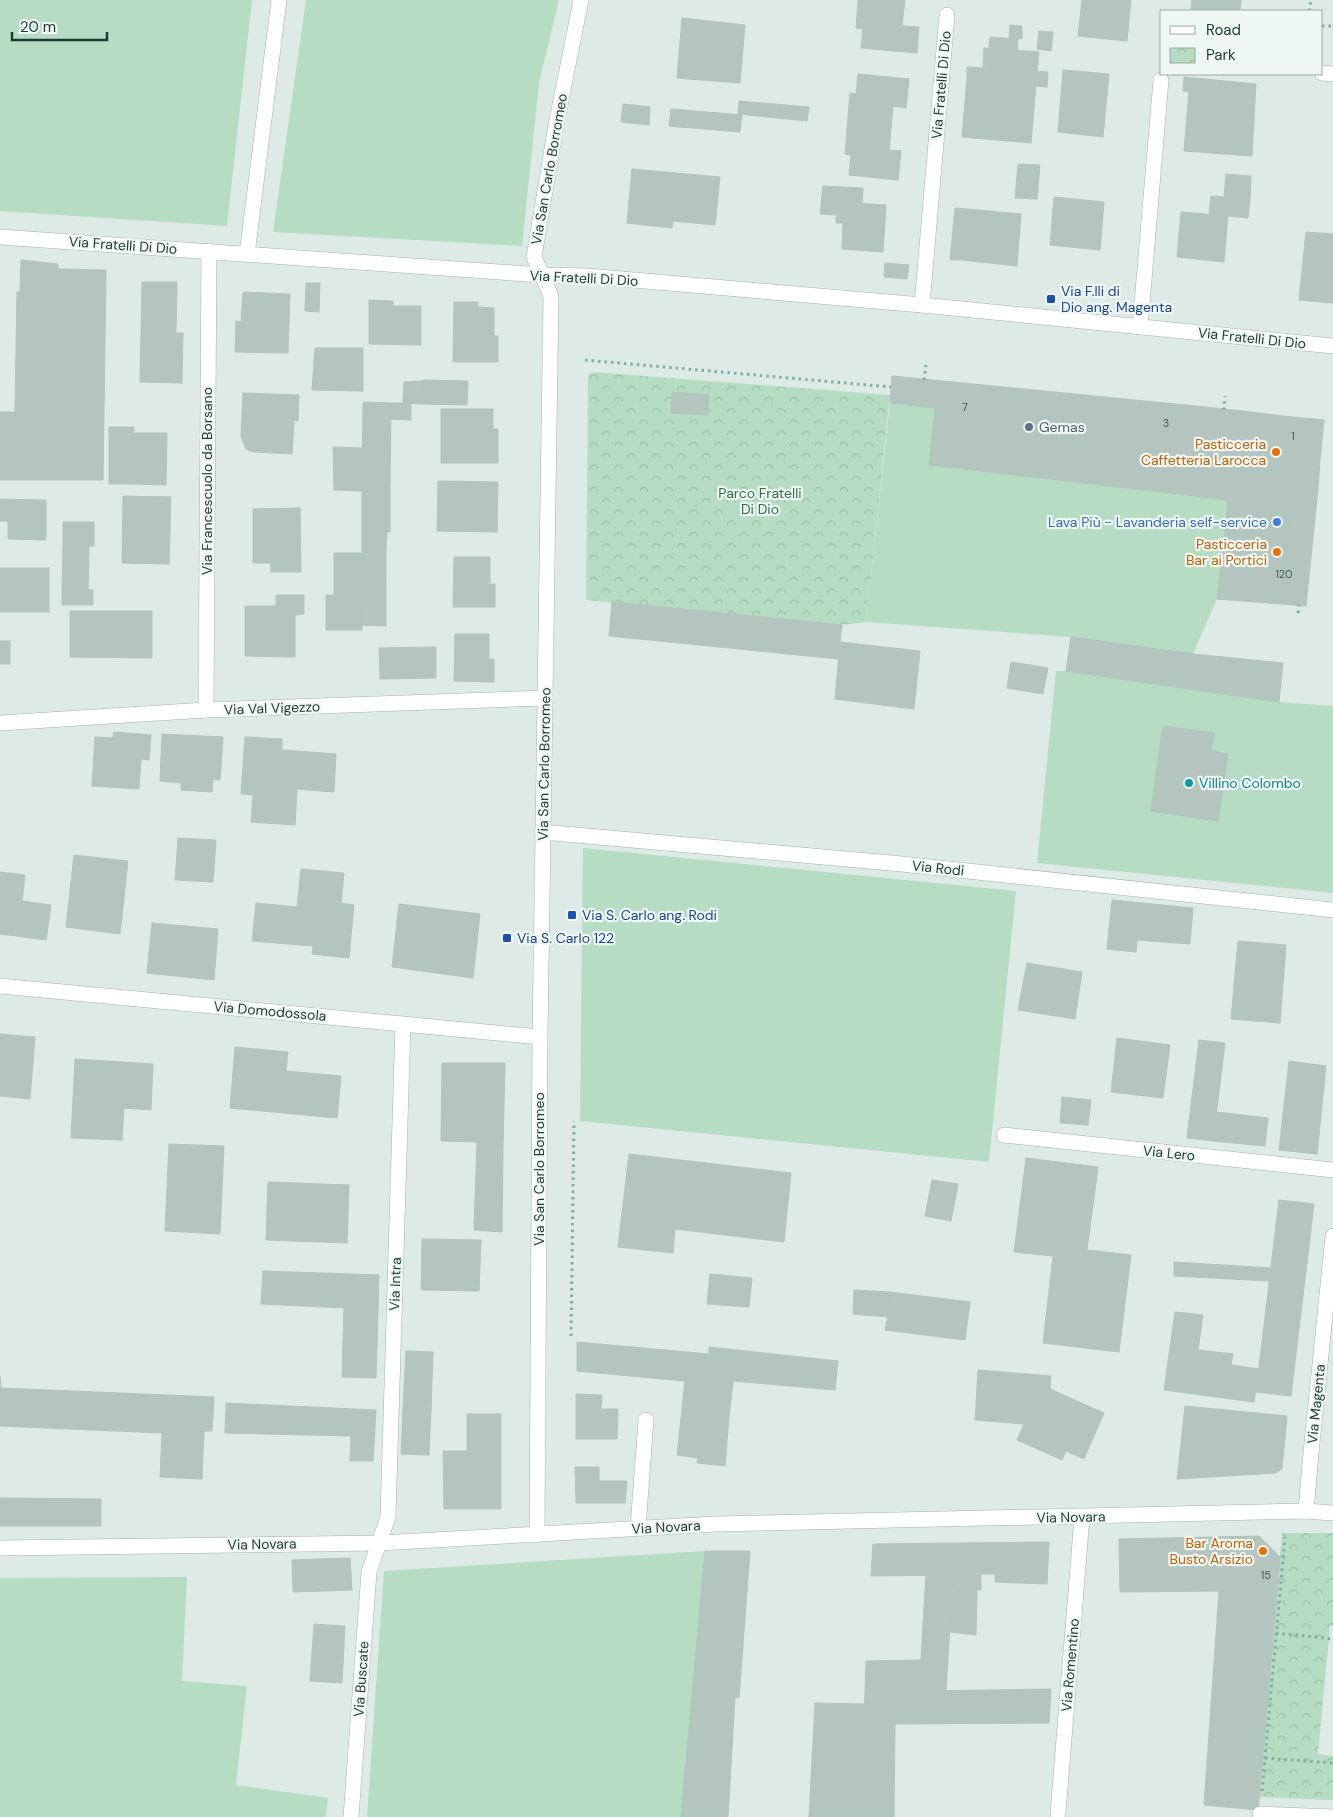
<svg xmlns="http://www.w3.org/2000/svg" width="1333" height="1817" viewBox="0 0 1333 1817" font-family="'DM Sans',sans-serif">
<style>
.green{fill:#b6dcc3}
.park{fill:url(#park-crowns)}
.building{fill:#b4c5bf;stroke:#b1c4bd}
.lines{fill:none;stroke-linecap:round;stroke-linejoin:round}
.lane-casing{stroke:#a1b2ad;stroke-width:16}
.street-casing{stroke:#a1b2ad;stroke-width:16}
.path{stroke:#7eafa2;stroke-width:3;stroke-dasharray:2.5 4;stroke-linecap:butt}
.lane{stroke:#fff;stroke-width:15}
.street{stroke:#fff;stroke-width:15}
.transit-dot{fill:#1a4fb4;stroke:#eff7f3;stroke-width:2}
.service-dot{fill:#5c6f8a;stroke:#eff7f3;stroke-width:2}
.food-dot{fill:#e8710a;stroke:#eff7f3;stroke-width:2}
.shop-dot{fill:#3f7fe0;stroke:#eff7f3;stroke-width:2}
.culture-dot{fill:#0f9aa8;stroke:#eff7f3;stroke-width:2}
.labels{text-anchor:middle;stroke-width:4.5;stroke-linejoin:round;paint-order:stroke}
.number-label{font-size:11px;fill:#445d58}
.street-label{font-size:14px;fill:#1f3a35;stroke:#eff7f3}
.transit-label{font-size:14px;fill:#164399;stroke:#eff7f3;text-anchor:start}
.service-label{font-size:14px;fill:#4e5e75;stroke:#eff7f3;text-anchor:start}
.food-label{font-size:14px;fill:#c56008;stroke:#eff7f3;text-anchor:end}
.park-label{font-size:14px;fill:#29724a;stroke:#eff7f3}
.shop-label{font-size:14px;fill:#366cbe;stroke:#eff7f3;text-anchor:end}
.culture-label{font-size:14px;fill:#0d838f;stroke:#eff7f3;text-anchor:start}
</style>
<defs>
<pattern id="park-crowns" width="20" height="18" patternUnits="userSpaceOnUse" patternTransform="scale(1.25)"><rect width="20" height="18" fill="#b6dcc3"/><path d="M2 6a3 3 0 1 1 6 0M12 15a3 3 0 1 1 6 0" fill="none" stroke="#9cbea8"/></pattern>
</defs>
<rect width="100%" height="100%" fill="#deeae6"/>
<g class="green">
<path d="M0,0H252L227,226L0,211Z"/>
<path d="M306,0H559L539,83L522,246L273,232Z"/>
<path d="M890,403L935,408L929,465L1227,500L1217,599L1193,654L1071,637L866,622Z"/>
<path d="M1056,671H1066L1279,702L1333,706V893L1037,863Z"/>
<path d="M583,848L1016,891L989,1162L580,1121Z"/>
<path d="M705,1551L681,1817H367L384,1571Z"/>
<path d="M187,1577L182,1681L247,1686L236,1785L328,1798L326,1817H0V1578Z"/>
</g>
<g class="park">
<path d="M592,372L890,395L866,622L842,625L586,600L588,380V376Z"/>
<path d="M1282,1533H1333V1626H1330L1318,1754L1333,1756V1800H1331L1259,1797Z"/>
</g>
<g class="building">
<path d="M858,0H905L902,26L919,27L917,53L861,48L863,29L856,28Z"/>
<path d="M1082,0H1131L1127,41L1078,36Z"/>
<path d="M1192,0H1241L1240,11H1191Z"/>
<path d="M682,18L745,25L740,83L677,78Z"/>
<path d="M1010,25L1022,26V39L1009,38Z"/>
<path d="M1039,31L1053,32L1051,51L1037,49Z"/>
<path d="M990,37L1018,39L1017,51L989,49Z"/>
<path d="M984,48L1039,52L1037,71L983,67Z"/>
<path d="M967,67L1048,72L1047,87L1036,86V83L967,78Z"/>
<path d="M1063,70L1109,74L1103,137L1058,132Z"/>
<path d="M858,74L909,79L906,108L893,106L889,150L901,151L898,180L849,175L851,155L845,154L850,93L856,94Z"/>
<path d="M1184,77L1256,84L1252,156L1184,151L1189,92L1183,91Z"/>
<path d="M967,78L1036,83L1031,143L962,137Z"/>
<path d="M739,101L809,107L807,121L738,114Z"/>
<path d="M623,104L650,107L649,125L621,122Z"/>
<path d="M671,109L742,115L740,132L669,126Z"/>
<path d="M1018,164L1040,165L1037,199L1015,198Z"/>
<path d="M632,169L720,177L715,225L673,221L672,228L627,223Z"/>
<path d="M1226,174L1251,176L1250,199L1224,197Z"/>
<path d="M823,186L863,188L862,204L837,202V215L820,214Z"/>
<path d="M1211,196L1250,199L1248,218L1209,214Z"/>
<path d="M1054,197L1104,202L1100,250L1050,245Z"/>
<path d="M837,202L886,205L883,252L842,249L843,223H836Z"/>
<path d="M955,208L967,209L962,260H950Z"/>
<path d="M967,209L1021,214L1017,266L962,260Z"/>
<path d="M1181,212L1228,216L1224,262L1177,257Z"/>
<path d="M1306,232L1333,234V303L1299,300Z"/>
<path d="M21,260L58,264V269L106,270L103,480H0V412H15L17,292H20Z"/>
<path d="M885,263L909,265L907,279L884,277Z"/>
<path d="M142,282H177L176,333H183L182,383L140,382Z"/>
<path d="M306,283H320L319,312L305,311Z"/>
<path d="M243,292L290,294L288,353L235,352L236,321L241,322Z"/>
<path d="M369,300L393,301V306H421V345L369,344Z"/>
<path d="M454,302H478V307L494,308V336H498V362H453Z"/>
<path d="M315,348H363V391L312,390Z"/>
<path d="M892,376L1206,407L1195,496L929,465L935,408L890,403Z"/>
<path d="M423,380L468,381L467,405L422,404Z"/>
<path d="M423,381L422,404L403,403L404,382Z"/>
<path d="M672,392L709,395L707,415L671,413Z"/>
<path d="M243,393L299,395L298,421L294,420L292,454L255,452L247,450L245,447L241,436Z"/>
<path d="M363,402L391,403L390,486H362Z"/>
<path d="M391,403H411V420L391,419Z"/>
<path d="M1206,407L1242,411L1237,467L1285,473L1284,487L1318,489L1306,606L1281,604L1290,516L1227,509V500L1195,496Z"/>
<path d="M441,409H493V429H498V463H441Z"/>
<path d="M1242,411L1283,416L1282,435L1304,437L1302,457L1320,460L1318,489L1284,487L1285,473L1237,467Z"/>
<path d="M1283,416L1324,420L1320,460L1302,457L1304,437L1282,435Z"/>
<rect x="109" y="427" width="25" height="57"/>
<path d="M134,433H167L166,485L134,484Z"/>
<path d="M333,447L362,448V491L334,490Z"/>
<path d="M438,481L498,482L497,532L437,531Z"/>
<path d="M362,486H390V532H387L386,547H362Z"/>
<path d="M123,496L171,497L169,564L122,563Z"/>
<path d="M0,499L46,500V540L8,539V521H0Z"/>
<path d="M300,508L301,572H271V563H253V509Z"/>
<path d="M1227,509L1290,516L1281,604L1217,599Z"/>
<rect x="63" y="522" width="31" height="24"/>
<path d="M63,546H89L88,590L62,589Z"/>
<rect x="362" y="547" width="24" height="35"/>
<path d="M334,553H362V630H326V595H334Z"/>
<path d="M454,557H490V584H495V607H453Z"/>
<rect x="0" y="568" width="49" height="44"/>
<path d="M362,582H386V626L361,625Z"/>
<path d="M62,589L93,590V605H62Z"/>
<path d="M276,595H304V614L295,615V657L245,656V606H276Z"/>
<path d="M612,602L842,625L838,659L609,636Z"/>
<path d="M70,611H152V658L70,657Z"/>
<path d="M455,634H489V659H494V682L454,681Z"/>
<path d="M1071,637L1193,654L1189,689L1066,671Z"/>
<rect x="0" y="641" width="10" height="23"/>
<path d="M840,642L920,651L914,709L835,699Z"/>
<path d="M436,647V678L380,679L379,648Z"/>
<path d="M1193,654L1283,663L1279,702L1189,689Z"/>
<path d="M1011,662L1048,668L1043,694L1007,688Z"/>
<path d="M1163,726L1214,733L1211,751L1228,754L1218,821L1151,811Z"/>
<path d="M114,732L151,735L149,760L141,759L139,789L92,786L95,737L113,738Z"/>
<path d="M162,734L223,737L220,780L213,779L212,792L181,790V783L160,781Z"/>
<path d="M245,737L282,739V750L336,754L334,792L297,789L295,825L251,822L253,795L241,794Z"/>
<path d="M178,838L216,840L213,882L175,880Z"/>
<path d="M74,855L128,861L120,934L66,927Z"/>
<path d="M301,869L344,873L341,903L354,905L349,958L312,954L313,946L252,941L256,903L297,907Z"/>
<path d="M0,872L25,875L22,901L51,905L46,940L0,934Z"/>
<path d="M1112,900L1193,908L1190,944L1137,940L1136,952L1107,949Z"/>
<path d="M399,904L480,914L473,978L392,967Z"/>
<path d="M152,923L218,929L214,980L147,973Z"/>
<path d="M1238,941L1286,945L1280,1023L1231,1019Z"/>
<path d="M1027,963L1082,972L1075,1019L1018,1010Z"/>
<path d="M0,1034L35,1037L30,1099L0,1096Z"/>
<path d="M1117,1038L1170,1045L1163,1098L1111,1092Z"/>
<path d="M1199,1040L1225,1043L1213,1141L1187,1138Z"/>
<path d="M235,1047L288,1052L286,1071L341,1076L337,1118L230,1108Z"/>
<path d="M75,1059L153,1064L151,1110L124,1108L122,1140L71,1138Z"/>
<path d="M1289,1061L1326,1066L1317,1154L1279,1150Z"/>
<path d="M442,1063H505L503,1147L481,1148L482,1142L441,1141Z"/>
<path d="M1062,1097L1091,1100L1088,1125L1060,1123Z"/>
<path d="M1216,1112L1268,1118L1265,1146L1213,1141Z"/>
<path d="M477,1142H482L481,1148L503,1147L502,1232L474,1230Z"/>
<path d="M169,1144L224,1146L220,1234L165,1231Z"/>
<path d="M629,1154L791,1173L784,1242L675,1229L673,1253L618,1247Z"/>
<path d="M1026,1158L1098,1167L1087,1250L1131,1255L1119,1352L1043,1343L1053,1256L1014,1252Z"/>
<path d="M932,1180L958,1184L951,1221L925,1216Z"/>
<path d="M268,1182L349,1185L347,1243L266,1240Z"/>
<path d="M1279,1200L1314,1204L1291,1396L1256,1392Z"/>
<path d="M422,1239L481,1240L479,1291L421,1290Z"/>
<path d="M1174,1262L1271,1268L1269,1281L1174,1276Z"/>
<path d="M263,1271L379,1275L376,1378L342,1377L344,1308L261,1304Z"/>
<path d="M710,1274L752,1278L749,1307L707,1304Z"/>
<path d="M854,1290L889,1292L888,1317L853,1314Z"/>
<path d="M889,1292L970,1302L965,1340L885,1330L888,1317Z"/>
<path d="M1175,1312L1203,1315L1198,1350L1233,1354L1231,1365L1259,1369L1254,1402L1164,1390Z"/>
<path d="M577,1342L709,1354V1347L838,1361L835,1390L733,1381L729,1417L703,1414L705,1383L577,1371Z"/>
<path d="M406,1351L433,1352L431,1410L403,1409Z"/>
<path d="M978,1370L1051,1376L1050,1389L1104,1413L1084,1459L1066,1451L1062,1460L1017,1440L1024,1424L975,1420Z"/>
<path d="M0,1376L1,1388L214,1397L212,1431H204L202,1479L160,1477L162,1433L0,1426Z"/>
<path d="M685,1381L705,1383L698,1458L677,1455Z"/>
<path d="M576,1394L602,1395L601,1409H618L617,1439H576Z"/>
<path d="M226,1403L376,1410L373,1461H350L351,1436L225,1433Z"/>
<path d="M1185,1406L1287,1416L1282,1469L1276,1473L1177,1479Z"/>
<path d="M403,1409L431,1410L429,1455L401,1454Z"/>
<path d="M467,1414H501V1509H444L443,1451H467Z"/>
<path d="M703,1414L729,1417L725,1466L697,1463Z"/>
<path d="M575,1467H599V1481H627L625,1503H576Z"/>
<path d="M0,1498L101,1499V1526H0Z"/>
<path d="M1259,1536L1280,1557L1258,1810L1204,1805L1219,1591L1120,1592L1119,1539Z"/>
<path d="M1049,1542L1047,1584L995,1582V1574H981V1590H953V1575L871,1576L873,1544Z"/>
<path d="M705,1551H750L739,1698L735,1697L728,1817H681Z"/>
<path d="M350,1558L352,1590L293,1592L292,1560Z"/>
<path d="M926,1575H953L946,1691L865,1692L866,1661L921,1660Z"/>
<path d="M953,1590H977L976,1635L950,1632Z"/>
<path d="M314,1624L345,1626L342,1683L310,1681Z"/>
<path d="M1051,1689L1049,1723L895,1724L864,1723L865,1692Z"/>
<path d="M815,1703L864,1704V1723L895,1724L894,1817H809Z"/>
</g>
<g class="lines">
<defs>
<g id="lane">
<path d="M638,1528L646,1420"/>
<path d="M1260,1814L1333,1817"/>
</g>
<g id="street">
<path d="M1322,73L1333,74"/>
<path d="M0,237L542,275L587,276L922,305L1333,346"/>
<path d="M247,254L279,0"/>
<path d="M922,305L947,15"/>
<path d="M1140,327L1161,80"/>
<path d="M206,710L209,251"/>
<path d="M0,723L206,710L545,698"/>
<path d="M542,832L902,864L1333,910"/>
<path d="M0,986L540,1037"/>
<path d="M1004,1135L1333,1170"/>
<path d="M1306,1511L1311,1453L1333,1236"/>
<path d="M537,1535L540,1037L551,296L534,257L556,125L581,0"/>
<path d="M0,1548L380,1543L716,1524L1306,1511L1333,1513"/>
<path d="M1058,1813L1082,1517"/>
<path d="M351,1817L369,1572L388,1517L403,1024"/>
</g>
</defs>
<use href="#lane" class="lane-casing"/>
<use href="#street" class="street-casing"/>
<g class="path">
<path d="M1309,11L1311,0"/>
<path d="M1322,26H1333"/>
<path d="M585,360L891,387"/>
<path d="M924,380L926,365"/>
<path d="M1224,410L1225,396"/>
<path d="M1298,613L1299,605"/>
<path d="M571,1336L574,1121"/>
<path d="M1276,1633L1333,1639"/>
<path d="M1265,1758L1333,1763"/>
<path d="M1262,1791L1285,1537"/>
</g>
<use href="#lane" class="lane"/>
<use href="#street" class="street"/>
</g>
<g class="transit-dot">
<rect x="1046" y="294" width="10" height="10" rx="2.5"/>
<rect x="567" y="910" width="10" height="10" rx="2.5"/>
<rect x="502" y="933" width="10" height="10" rx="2.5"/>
</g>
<circle class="service-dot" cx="1029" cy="427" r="5"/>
<g class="food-dot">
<circle cx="1276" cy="452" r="5"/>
<circle cx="1277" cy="552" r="5"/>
<circle cx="1263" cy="1551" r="5"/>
</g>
<circle class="shop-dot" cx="1277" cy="522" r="5"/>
<circle class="culture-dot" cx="1189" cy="783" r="5"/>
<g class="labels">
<g class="number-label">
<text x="965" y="411">7</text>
<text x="1166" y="427">3</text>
<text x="1293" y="440">1</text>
<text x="1284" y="578">120</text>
<text x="1266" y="1579">15</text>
</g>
<g class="street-label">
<text transform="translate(941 85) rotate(-85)" y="5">Via Fratelli Di Dio</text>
<text transform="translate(549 169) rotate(-80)" y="5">Via San Carlo Borromeo</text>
<text transform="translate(123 245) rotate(4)" y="5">Via Fratelli Di Dio</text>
<text transform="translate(584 278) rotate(3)" y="5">Via Fratelli Di Dio</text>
<text transform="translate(1252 338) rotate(6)" y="5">Via Fratelli Di Dio</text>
<text transform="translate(207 481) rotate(-90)" y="5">Via Francescuolo da Borsano</text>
<text transform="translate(272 708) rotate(-2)" y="5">Via Val Vigezzo</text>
<text transform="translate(544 764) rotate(-89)" y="5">Via San Carlo Borromeo</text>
<text transform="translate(938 868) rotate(6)" y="5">Via Rodi</text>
<text transform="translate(270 1011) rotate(5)" y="5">Via Domodossola</text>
<text transform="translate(1169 1153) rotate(6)" y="5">Via Lero</text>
<text transform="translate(539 1169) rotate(-90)" y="5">Via San Carlo Borromeo</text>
<text transform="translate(395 1284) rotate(-88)" y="5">Via Intra</text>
<text transform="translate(1316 1404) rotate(-84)" y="5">Via Magenta</text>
<text transform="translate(1071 1517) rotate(-1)" y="5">Via Novara</text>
<text transform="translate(666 1527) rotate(-3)" y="5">Via Novara</text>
<text transform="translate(262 1544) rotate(-1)" y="5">Via Novara</text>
<text transform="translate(1070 1665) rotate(-85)" y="5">Via Romentino</text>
<text transform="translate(361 1679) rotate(-86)" y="5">Via Buscate</text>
</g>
<g class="transit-label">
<text x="1061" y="296">Via F.lli di<tspan x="1061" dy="16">Dio ang. Magenta</tspan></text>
<text x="582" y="920">Via S. Carlo ang. Rodi</text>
<text x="517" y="943">Via S. Carlo 122</text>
</g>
<g class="service-label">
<text x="1039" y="432">Gemas</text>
</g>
<g class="food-label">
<text x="1266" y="449">Pasticceria<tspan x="1266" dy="16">Caffetteria Larocca</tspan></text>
<text x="1267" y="549">Pasticceria<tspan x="1267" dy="16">Bar ai Portici</tspan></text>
<text x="1253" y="1548">Bar Aroma<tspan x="1253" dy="16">Busto Arsizio</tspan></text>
</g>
<g class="park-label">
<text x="760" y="498">Parco Fratelli<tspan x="760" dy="16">Di Dio</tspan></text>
</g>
<g class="shop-label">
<text x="1267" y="527">Lava Più - Lavanderia self-service</text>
</g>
<g class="culture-label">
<text x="1199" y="788">Villino Colombo</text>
</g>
</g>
<rect x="1160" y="10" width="162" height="65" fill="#eff7f3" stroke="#9caba7"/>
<rect x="1170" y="26" width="25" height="8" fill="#ffffff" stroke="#9caba7"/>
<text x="1206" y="35" font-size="15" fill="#1f3a35">Road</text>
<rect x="1170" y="48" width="25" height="15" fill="url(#park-crowns)" stroke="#9caba7"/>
<text x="1206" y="60" font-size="15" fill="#1f3a35">Park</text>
<path d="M12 32v8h95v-8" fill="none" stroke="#1f3a35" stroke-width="2.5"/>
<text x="20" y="32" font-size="15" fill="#1f3a35" stroke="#eff7f3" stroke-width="4" paint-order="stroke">20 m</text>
</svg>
